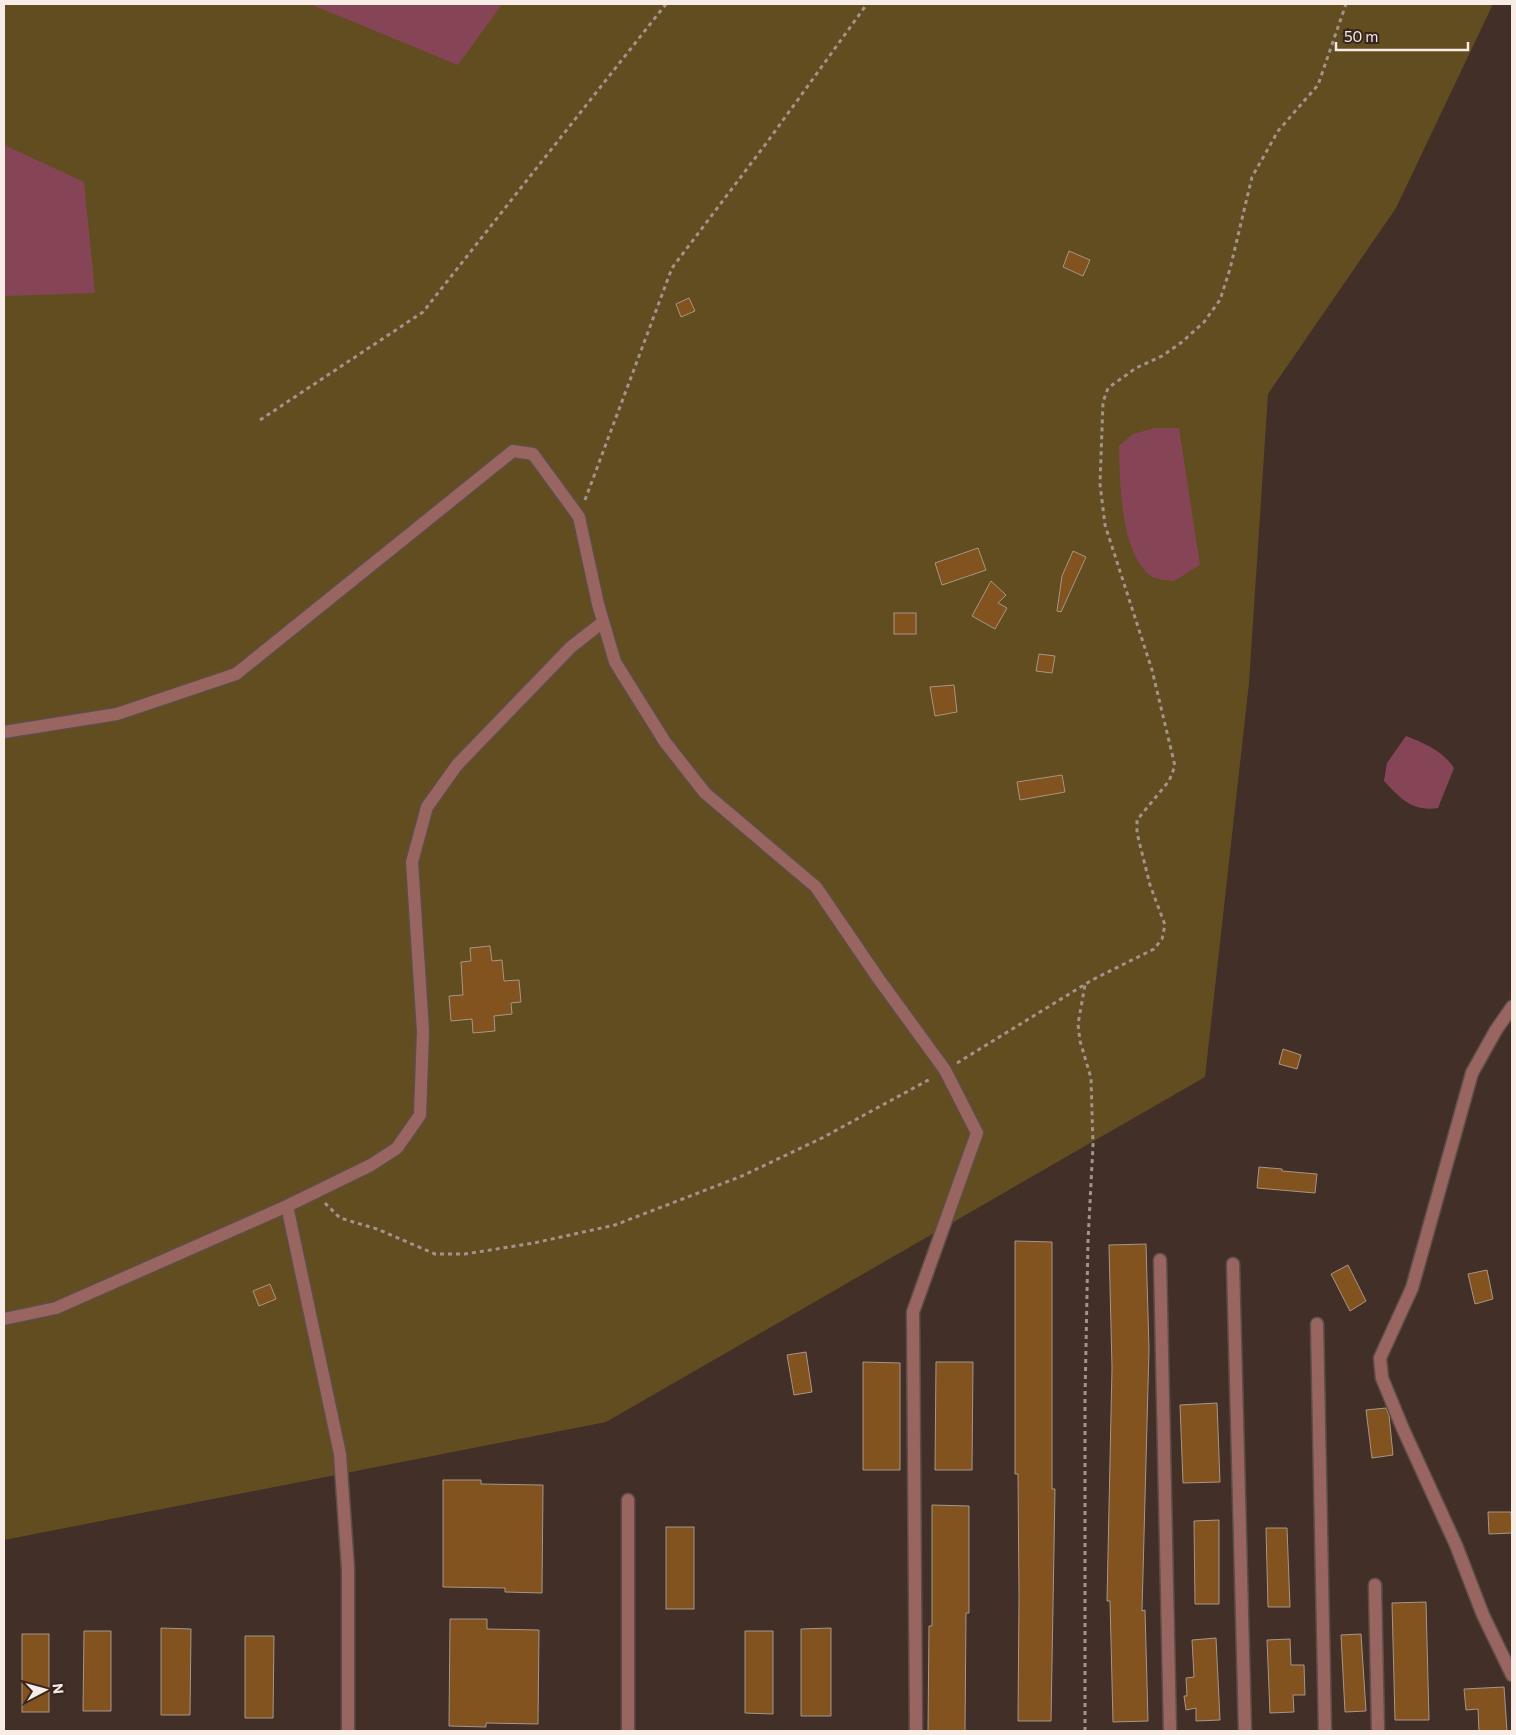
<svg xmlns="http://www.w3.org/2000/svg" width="1516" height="1735" viewBox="0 0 1516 1735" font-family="Commissioner,sans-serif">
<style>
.green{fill:#624d20}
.water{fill:#864557}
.building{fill:#82521f;stroke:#a79687}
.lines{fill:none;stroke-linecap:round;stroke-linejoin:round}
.street-casing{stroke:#5f4d47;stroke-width:15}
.path{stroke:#a3938d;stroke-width:3;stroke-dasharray:4 4;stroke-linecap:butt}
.street{stroke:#996561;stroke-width:12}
</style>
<rect width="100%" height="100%" fill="#422f28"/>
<path class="green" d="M4,4H1493L1396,208L1268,394L1249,683L1205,1077L606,1422L4,1540Z"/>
<g class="water">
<path d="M310,4H502L458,65Z"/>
<path d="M4,145L84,182L95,293L4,296Z"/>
<path d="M1155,428H1179L1200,565L1174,581C1167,580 1157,580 1151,576C1120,553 1120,482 1119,446L1133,434Z"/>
<path d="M1406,736C1424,743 1443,751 1454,768L1438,808C1412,812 1400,798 1384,781L1387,763Z"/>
</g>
<g class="building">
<path d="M1069,251L1090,260L1083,276L1063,267Z"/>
<path d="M689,298L695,311L681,317L676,304Z"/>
<path d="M978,548L986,570L942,585L935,563Z"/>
<path d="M1073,551L1086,557L1061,612L1057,611L1062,576Z"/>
<path d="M991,581L1006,595L998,603L1007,608L995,629L972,616Z"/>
<rect x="894" y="613" width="22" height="21"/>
<path d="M1039,654L1055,656L1052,673L1036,671Z"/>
<path d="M954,685L957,712L935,716L930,687Z"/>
<path d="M1062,775L1065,792L1020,800L1017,782Z"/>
<path d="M490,946L492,961L502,960L504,981L519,980L521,1002L511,1003L512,1014L494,1016L495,1031L473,1033L472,1019L451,1021L449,996L463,995L461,962L471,961L470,948Z"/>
<path d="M1283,1049L1301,1055L1297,1069L1279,1064Z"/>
<path d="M1259,1167L1282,1169V1171L1317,1174L1315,1193L1257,1188Z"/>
<path d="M1015,1241L1052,1242V1489H1055L1051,1721H1018L1019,1597L1018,1474H1015Z"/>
<path d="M1146,1244L1149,1349L1142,1611L1145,1610L1148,1721L1113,1722L1110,1601H1107L1112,1368L1109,1245Z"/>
<path d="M1348,1265L1366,1301L1350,1311L1331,1274Z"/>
<path d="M1487,1270L1493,1299L1475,1304L1468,1274Z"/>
<path d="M270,1284L276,1299L259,1306L253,1291Z"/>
<path d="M806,1352L812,1392L794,1395L787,1355Z"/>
<path d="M863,1362L900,1363V1470H863Z"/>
<path d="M936,1362H973L972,1470H935Z"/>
<path d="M1217,1403L1220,1482L1183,1483L1180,1405Z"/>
<path d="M1386,1408L1389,1415L1393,1455L1372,1458L1366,1410Z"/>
<path d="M443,1480H481V1484L543,1485L542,1593L505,1592V1588L443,1587Z"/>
<path d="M932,1505L969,1506V1613H966L965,1731H928L929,1626H932Z"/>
<path d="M1488,1512H1511L1512,1533L1489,1534Z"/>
<path d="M1219,1520V1604H1195L1194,1521Z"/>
<rect x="666" y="1527" width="28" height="82"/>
<path d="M1266,1528H1287L1290,1607H1268Z"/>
<path d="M1426,1602L1429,1720H1395L1392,1603Z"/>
<path d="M450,1619H487V1629L539,1630L538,1724L486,1723V1727L449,1726Z"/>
<path d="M161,1628L191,1629L190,1715H161Z"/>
<path d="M831,1628V1716H801V1629Z"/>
<path d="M84,1631H111V1711H83Z"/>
<path d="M745,1631H773V1714L745,1713Z"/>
<rect x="22" y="1634" width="27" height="78"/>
<path d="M1361,1634L1366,1711L1345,1712L1341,1635Z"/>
<path d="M245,1636H274L273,1718H245Z"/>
<path d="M1216,1638L1220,1720L1196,1721V1708L1186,1710L1184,1696H1187L1186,1678L1194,1677L1192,1640Z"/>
<path d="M1290,1639L1291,1665H1304L1305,1695H1293L1294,1712L1270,1713L1267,1640Z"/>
<path d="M1504,1687L1507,1731H1479L1478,1709L1466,1710L1464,1689Z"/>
</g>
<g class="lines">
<defs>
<g id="street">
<path d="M4,732L117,714L236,674L513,451L533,454L579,517L598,604L615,662L665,742L705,793L816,887L878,978L945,1070L977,1133L913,1312L916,1731"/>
<path d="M1512,1007L1496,1030L1472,1073L1412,1288L1380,1358L1382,1378L1403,1429L1456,1545L1483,1615L1512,1675"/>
<path d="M287,1206L340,1454L348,1569V1731"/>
<path d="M1160,1260L1170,1731"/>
<path d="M1233,1264L1245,1731"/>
<path d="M4,1319L56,1308L287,1206L371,1165L397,1148L420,1115L423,1031L412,862L427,807L457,765L571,647L603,622"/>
<path d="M1317,1324L1325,1731"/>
<path d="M1375,1585L1378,1731"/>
<path d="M628,1731V1500"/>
</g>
</defs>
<use href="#street" class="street-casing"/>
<g class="path">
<path d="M260,420L423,312L666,4"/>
<path d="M585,500L672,268L768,141L867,4"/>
<path d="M957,1063L1092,980L1154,949L1162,939L1165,925L1150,885L1137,833V820L1169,781L1175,766L1152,670L1105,525L1100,484L1103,402L1108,388L1136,368L1162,356L1182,342L1204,322L1220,300L1230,269L1252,177L1278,131L1318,85L1346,4"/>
<path d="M325,1203L340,1218L377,1229L435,1254H465L534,1243L615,1225L742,1176L822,1138L932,1078"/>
<path d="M1085,1731V1399L1088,1241L1093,1145L1091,1078L1080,1041L1078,1024L1085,985"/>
</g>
<use href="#street" class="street"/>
</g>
<rect width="1516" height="1735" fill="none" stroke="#f8ece7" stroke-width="10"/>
<g transform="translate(45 1690) rotate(84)" stroke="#37251e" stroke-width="4" paint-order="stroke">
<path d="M0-4L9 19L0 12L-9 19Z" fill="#f8ece7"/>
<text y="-8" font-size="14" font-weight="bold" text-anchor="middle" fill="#f8ece7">N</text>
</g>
<path d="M1336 42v8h132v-8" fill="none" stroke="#f8ece7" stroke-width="2.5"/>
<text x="1344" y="42" font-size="15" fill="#f8ece7" stroke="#37251e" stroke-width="4" paint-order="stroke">50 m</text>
</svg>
